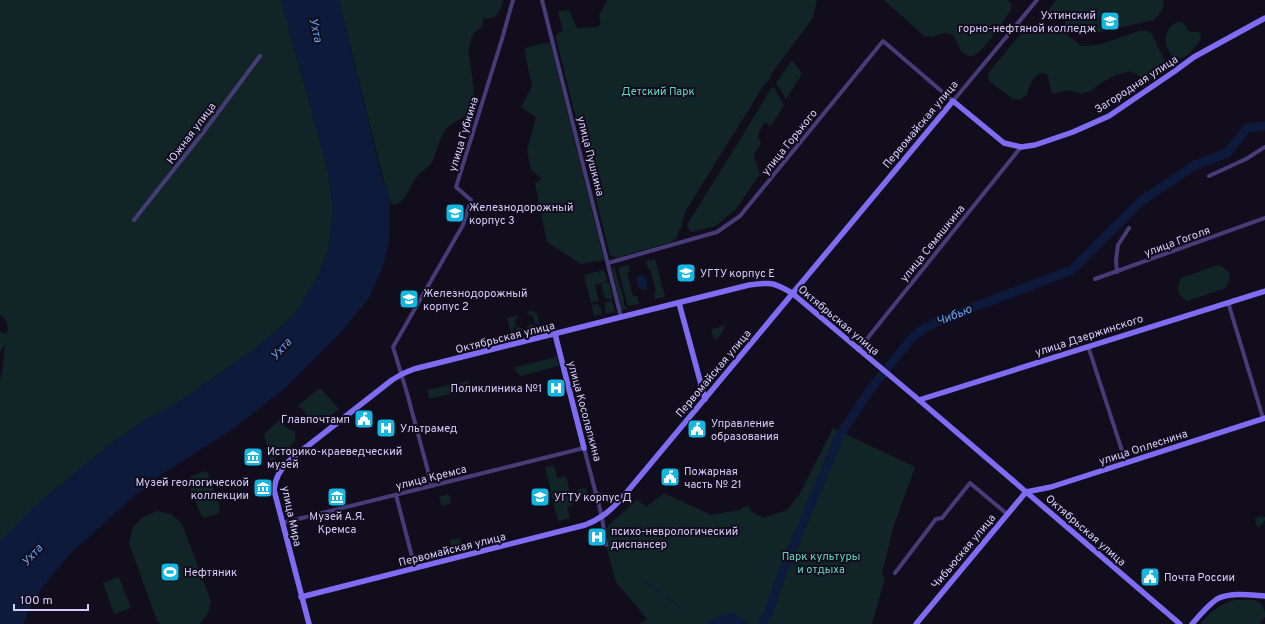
<svg xmlns="http://www.w3.org/2000/svg" width="1265" height="624" viewBox="0 0 1265 624" font-family="Overpass,sans-serif">
<style>
.green{fill:#112526}
.water{fill:#0e1a3b}
.lines{fill:none;stroke-linecap:round;stroke-linejoin:round}
.stream{stroke:#0e1a3b;stroke-width:1.5}
.river{stroke:#0e1a3b;stroke-width:9}
.street{stroke:#453c78;stroke-width:4}
.secondary{stroke:#7e6cf3;stroke-width:5.5}
.labels{text-anchor:middle;stroke-width:4;stroke-linejoin:round;paint-order:stroke}
.poi-label{font-size:11px;fill:#d7cdfb;stroke:#120d1d;text-anchor:start}
.street-label{font-size:11px;fill:#d7cdfb;stroke:#120d1d}
.park-label{font-size:11px;fill:#60d4c3;stroke:#120d1d}
.water-label{font-size:12px;font-style:italic;fill:#64a1f2;stroke:#120d1d}
</style>
<rect width="100%" height="100%" fill="#120d1d"/>
<g class="green">
<path d="M0,0H281L328,171L333,209L329,246L319,275L293,316L257,347L190,394L173,405L147,419L113,442L36,505L0,542V380L2,374L5,345L0,352V332L7,334C8,326 8,319 0,315Z"/>
<path d="M339,0H503C501,11 496,21 483,18C485,28 477,29 473,35C471,38 470,44 469,47C468,52 469,57 470,62C472,77 476,93 471,107C466,119 453,121 446,129C440,137 437,151 433,160C429,168 421,171 416,178C409,186 406,203 394,205L390,202L387,187L384,182Z"/>
<path d="M607,0H817L813,18L771,74L772,76L764,85L685,212L681,229H679C679,235 676,239 671,242L616,258L610,255L609,251L556,38L557,34L563,31L558,11L569,10L577,28L597,27L601,24L599,16Z"/>
<path d="M884,0H1008L1012,5L1010,12C1002,22 985,50 975,55C971,57 967,56 964,54C957,49 958,37 951,34C943,30 937,37 930,37C928,37 926,36 924,36Z"/>
<path d="M1056,0H1164C1164,8 1160,14 1154,20L1081,36C1067,28 1065,28 1064,11C1057,17 1052,19 1043,17Z"/>
<path d="M1177,22L1183,23L1187,27V30L1191,32H1198L1201,35C1201,42 1188,57 1180,59C1178,59 1176,58 1174,58C1163,46 1162,31 1177,22Z"/>
<path d="M1040,25L1052,26L1060,29L1081,46H1087L1101,44L1139,31H1147L1152,34L1165,61L1164,70L1156,77L1147,80L1130,71L1116,75L1101,83L1091,91L1081,94L1068,90L1053,94C1049,88 1050,81 1047,74L1040,73C1032,79 1029,85 1027,95L1019,100L1012,98L990,82L988,77V73L1024,30L1032,26Z"/>
<path d="M550,42L604,260L581,264L547,242L535,183L542,179L531,169L527,151L536,117L521,107L532,87L524,48Z"/>
<path d="M792,60L802,74L786,99L776,83Z"/>
<path d="M773,86L784,105L771,126L765,122L760,130L758,137L761,143L754,155L760,174L736,209L716,226L691,232L687,225Z"/>
<path d="M655,259L665,297L655,299L654,292L656,291L650,269H648L646,261Z"/>
<path d="M628,265L630,272L627,273L633,297L637,296L639,304L628,306L618,268Z"/>
<path d="M1218,265C1231,270 1232,277 1226,288L1187,301C1177,294 1176,289 1181,278Z"/>
<path d="M612,268H614L615,270C616,273 617,277 618,280C620,287 625,298 624,305L626,308V309L622,310H621Z"/>
<path d="M604,270L607,281L595,285L599,301L591,303L584,275Z"/>
<path d="M608,282C610,287 613,295 612,300H610L609,298L605,299L601,284Z"/>
<path d="M612,301L615,311L606,314L604,306H606L605,302Z"/>
<path d="M598,304V307L600,306L602,314L594,316L592,305Z"/>
<path d="M533,311L537,314L540,325L534,323V317L525,312Z"/>
<path d="M519,315L515,320L516,325L511,333L507,318Z"/>
<path d="M530,324L540,327L513,334L517,326C522,330 527,329 530,324Z"/>
<path d="M725,325C724,331 721,335 716,339L714,338L711,332L713,329Z"/>
<path d="M557,357L559,366L521,376L516,372L515,367Z"/>
<path d="M468,381L469,389L429,399L427,390Z"/>
<path d="M320,388L339,409L319,425L307,420C307,413 304,409 297,406Z"/>
<path d="M282,418C283,426 287,430 295,431V442L271,462L264,434Z"/>
<path d="M833,428L915,467L893,528L882,575L885,578L872,624H640L647,619L616,582L607,549L606,530L610,524L637,499L646,507L664,493L711,515L739,510L748,505L752,512L759,516L761,515L763,518L787,510L799,495Z"/>
<path d="M554,465L557,478L566,476L573,505L567,507L570,518L558,521L545,467Z"/>
<path d="M203,471L208,473L220,508L219,513L205,518L201,515L188,482L190,477Z"/>
<path d="M586,488L588,496L579,498L577,492L579,489Z"/>
<path d="M449,494L451,503L442,506L439,497Z"/>
<path d="M156,511L171,514L182,524L211,601L209,611L200,624H161L157,621L129,543L133,527L142,518Z"/>
<path d="M1260,516L1265,517V520L1259,528L1256,525L1255,519Z"/>
<path d="M460,538L462,547L452,549L450,540Z"/>
<path d="M119,577L131,608L114,614L103,583Z"/>
<path d="M1234,600H1255L1261,604L1265,612V617L1260,624H1200C1209,613 1220,604 1234,600Z"/>
</g>
<g class="water">
<path d="M281,0H339L383,182L387,187L389,194L390,223L389,244L382,269L369,298L342,331L283,390L233,429L164,473L134,496L69,555L42,588L28,611L24,624H0V542L36,505L113,442L147,419L173,405L190,394L257,347L293,316L319,275L329,246L333,209L328,171Z"/>
<path d="M640,275H643L647,281V288L644,290L640,289L637,284V277Z"/>
<path d="M726,613L736,614L750,624H704L715,618Z"/>
</g>
<g class="lines">
<path class="stream" d="M645,581L680,607L682,610"/>
<path class="river" d="M762,624L769,611L780,578L840,435L870,390L912,338L926,327L953,315L1072,270L1140,202L1195,165L1227,153L1247,128L1265,126"/>
<g class="street">
<path d="M542,0L621,317"/>
<path d="M1209,176L1246,159L1265,147"/>
<path d="M134,220L202,134L260,56"/>
<path d="M608,263L717,232L740,216L883,41L953,101L1037,0"/>
<path d="M1117,272L1116,260L1118,245L1129,228"/>
<path d="M1095,279L1265,218"/>
<path d="M1228,302L1263,418"/>
<path d="M1088,346L1126,463"/>
<path d="M858,350L1021,147"/>
<path d="M432,486L407,393L393,347L463,225L471,200L456,187L502,39L513,0"/>
<path d="M596,493C605,499 610,502 621,499"/>
<path d="M396,495L415,568"/>
<path d="M282,523L584,448L602,517L606,545"/>
<path d="M895,573L936,519L942,518L970,483L1007,514"/>
</g>
<g class="secondary">
<path d="M679,303L705,399"/>
<path d="M555,334L584,448"/>
<path d="M919,400L1265,291"/>
<path d="M1026,492L1051,487L1265,418"/>
<path d="M301,597L585,525C601,519 611,510 622,498L953,101L1004,143L1021,147L1035,145L1073,132L1109,116L1175,71L1194,57L1265,18"/>
<path d="M309,624L274,490C275,477 282,467 291,459L392,380L402,374L414,369L749,285C771,282 773,282 792,293L919,400L1180,624"/>
<path d="M916,624L1026,492"/>
<path d="M1192,624C1199,616 1208,605 1217,599C1231,592 1250,595 1265,596"/>
</g>
</g>
<defs>
<symbol id="university-square" viewBox="-11 -11 22 22"><rect x="-9" y="-9" width="18" height="18" rx="4" fill="#13b7e1" stroke="#120d1d"/><path d="M0-5L7-2L0 1L-7-2ZM-4 1L0 2.5L4 1V4Q0 6-4 4Z" fill="#fff"/></symbol>
<symbol id="hospital-square" viewBox="-11 -11 22 22"><rect x="-9" y="-9" width="18" height="18" rx="4" fill="#13b7e1" stroke="#120d1d"/><path d="M-5-5h3v3.5h4V-5h3V5h-3V1.5h-4V5h-3Z" fill="#fff"/></symbol>
<symbol id="civic-square" viewBox="-11 -11 22 22"><rect x="-9" y="-9" width="18" height="18" rx="4" fill="#13b7e1" stroke="#120d1d"/><path d="M-.6-6.5H3V-4.5H.6V-3L4-1V1h2V6H-6V1h2V-1L-.6-3ZM-1.2 2.5V6h2.4V2.5Z" fill="#fff"/></symbol>
<symbol id="museum-square" viewBox="-11 -11 22 22"><rect x="-9" y="-9" width="18" height="18" rx="4" fill="#13b7e1" stroke="#120d1d"/><path d="M0-6L6-3V-2H-6V-3ZM-5-1h2V3h-2ZM-1-1h2V3h-2ZM3-1h2V3H3ZM-6 4H6V6H-6Z" fill="#fff"/></symbol>
<symbol id="stadium-square" viewBox="-11 -11 22 22"><rect x="-9" y="-9" width="18" height="18" rx="4" fill="#13b7e1" stroke="#120d1d"/><path d="M0-5a6.5 5 0 1 0 0 10a6.5 5 0 1 0 0-10ZM-3.5-1.8h7v3.6h-7Z" fill="#fff"/></symbol>
</defs>
<g fill-rule="evenodd">
<use href="#university-square" x="1099" y="10" width="22" height="22"/>
<use href="#university-square" x="444" y="202" width="22" height="22"/>
<use href="#university-square" x="675" y="262" width="22" height="22"/>
<use href="#university-square" x="398" y="288" width="22" height="22"/>
<use href="#hospital-square" x="545" y="377" width="22" height="22"/>
<use href="#civic-square" x="353" y="408" width="22" height="22"/>
<use href="#hospital-square" x="375" y="417" width="22" height="22"/>
<use href="#civic-square" x="686" y="418" width="22" height="22"/>
<use href="#museum-square" x="242" y="446" width="22" height="22"/>
<use href="#civic-square" x="659" y="466" width="22" height="22"/>
<use href="#museum-square" x="252" y="477" width="22" height="22"/>
<use href="#museum-square" x="326" y="486" width="22" height="22"/>
<use href="#university-square" x="529" y="486" width="22" height="22"/>
<use href="#hospital-square" x="586" y="526" width="22" height="22"/>
<use href="#stadium-square" x="159" y="561" width="22" height="22"/>
<use href="#civic-square" x="1139" y="566" width="22" height="22"/>
</g>
<g class="labels">
<g class="poi-label">
<text x="1096" y="19" text-anchor="end">Ухтинский<tspan x="1096" dy="13">горно-нефтяной колледж</tspan></text>
<text x="469" y="211">Железнодорожный<tspan x="469" dy="13">корпус 3</tspan></text>
<text x="700" y="277">УГТУ корпус Е</text>
<text x="423" y="297">Железнодорожный<tspan x="423" dy="13">корпус 2</tspan></text>
<text x="542" y="392" text-anchor="end">Поликлиника №1</text>
<text x="350" y="423" text-anchor="end">Главпочтамп</text>
<text x="711" y="427">Управление<tspan x="711" dy="13">образования</tspan></text>
<text x="400" y="432">Ультрамед</text>
<text x="267" y="455">Историко-краеведческий<tspan x="267" dy="13">музей</tspan></text>
<text x="684" y="475">Пожарная<tspan x="684" dy="13">часть № 21</tspan></text>
<text x="249" y="486" text-anchor="end">Музей геологической<tspan x="249" dy="13">коллекции</tspan></text>
<text x="554" y="501">УГТУ корпус Д</text>
<text x="337" y="520" text-anchor="middle">Музей А.Я.<tspan x="337" dy="13">Кремса</tspan></text>
<text x="611" y="535">психо-неврологический<tspan x="611" dy="13">диспансер</tspan></text>
<text x="184" y="576">Нефтяник</text>
<text x="1164" y="581">Почта России</text>
</g>
<g class="street-label">
<text transform="translate(1136 84) rotate(-33)" y="4">Загородная улица</text>
<text transform="translate(920 124) rotate(-50)" y="4">Первомайская улица</text>
<text transform="translate(191 133) rotate(-53)" y="4">Южная улица</text>
<text transform="translate(463 134) rotate(-73)" y="4">улица Губкина</text>
<text transform="translate(789 142) rotate(-51)" y="4">улица Горького</text>
<text transform="translate(591 156) rotate(76)" y="4">улица Пушкина</text>
<text transform="translate(1177 241) rotate(-20)" y="4">улица Гоголя</text>
<text transform="translate(932 243) rotate(-51)" y="4">улица Семяшкина</text>
<text transform="translate(839 320) rotate(40)" y="4">Октябрьская улица</text>
<text transform="translate(1089 335) rotate(-18)" y="4">улица Дзержинского</text>
<text transform="translate(505 337) rotate(-14)" y="4">Октябрьская улица</text>
<text transform="translate(713 373) rotate(-50)" y="4">Первомайская улица</text>
<text transform="translate(585 411) rotate(75)" y="4">улица Косолапкина</text>
<text transform="translate(1143 447) rotate(-18)" y="4">улица Оплеснина</text>
<text transform="translate(431 477) rotate(-14)" y="4">улица Кремса</text>
<text transform="translate(292 516) rotate(78)" y="4">улица Мира</text>
<text transform="translate(1086 530) rotate(41)" y="4">Октябрьская улица</text>
<text transform="translate(452 549) rotate(-14)" y="4">Первомайская улица</text>
<text transform="translate(963 551) rotate(-50)" y="4">Чибьюская улица</text>
</g>
<g class="park-label">
<text x="658" y="95">Детский Парк</text>
<text x="821" y="560">Парк культуры<tspan x="821" dy="13">и отдыха</tspan></text>
</g>
<g class="water-label">
<text transform="translate(316 30) rotate(76)" y="4">Ухта</text>
<text transform="translate(954 315) rotate(-22)" y="4">Чибью</text>
<text transform="translate(281 349) rotate(-48)" y="4">Ухта</text>
<text transform="translate(32 555) rotate(-48)" y="4">Ухта</text>
</g>
</g>
<path d="M14 604v6h74v-6" fill="none" stroke="#d7cdfb" stroke-width="2"/>
<text x="20" y="604" font-size="12" fill="#d7cdfb" stroke="#120d1d" stroke-width="3" paint-order="stroke">100 m</text>
</svg>
